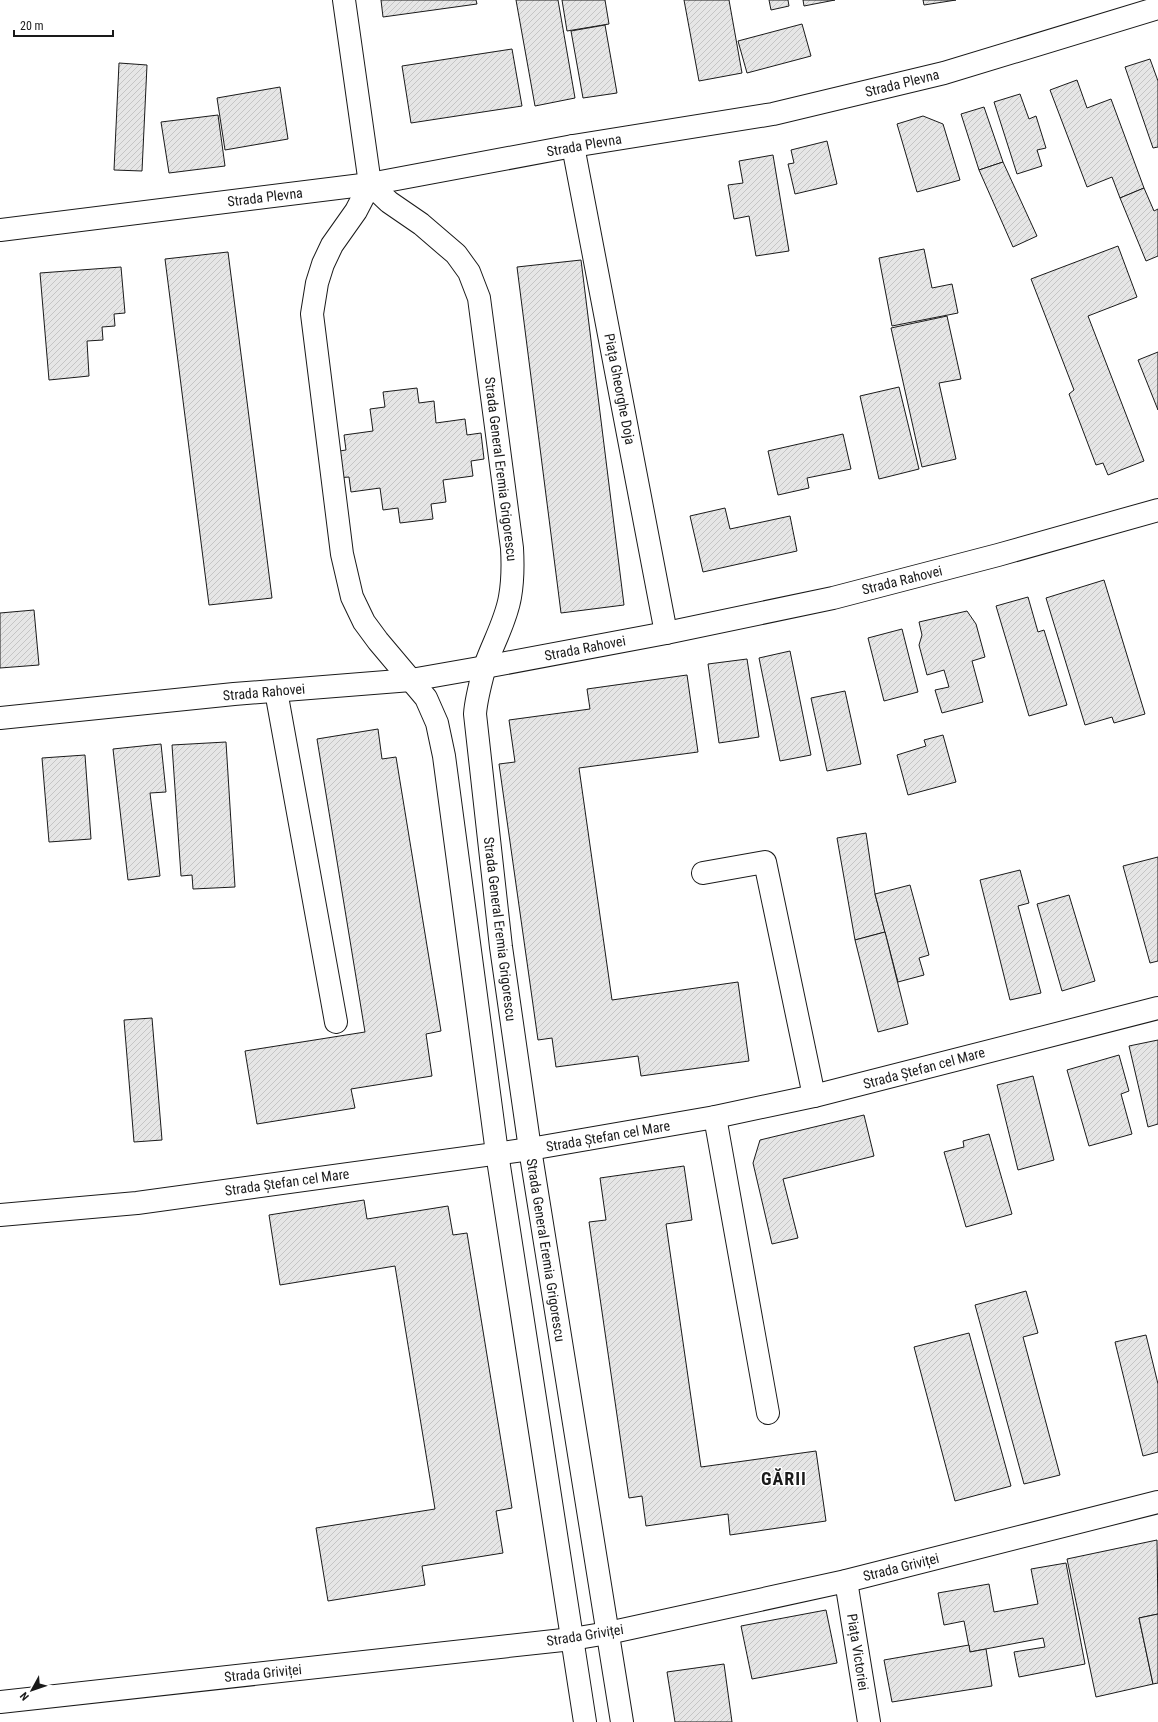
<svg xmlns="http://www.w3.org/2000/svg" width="1158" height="1722" viewBox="0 0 1158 1722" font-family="'Roboto Condensed',sans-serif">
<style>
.building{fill:url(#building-hatch);stroke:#1a1a1a}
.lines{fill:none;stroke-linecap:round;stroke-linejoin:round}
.minor-casing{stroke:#1a1a1a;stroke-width:24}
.major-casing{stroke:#1a1a1a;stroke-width:24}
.minor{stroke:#fff;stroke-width:22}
.major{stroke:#fff;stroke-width:22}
.labels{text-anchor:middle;stroke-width:3;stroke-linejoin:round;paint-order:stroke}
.street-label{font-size:14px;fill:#1a1a1a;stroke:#fff}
.district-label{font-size:18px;font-weight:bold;letter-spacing:1px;fill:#1a1a1a;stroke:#fff}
</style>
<defs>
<pattern id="building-hatch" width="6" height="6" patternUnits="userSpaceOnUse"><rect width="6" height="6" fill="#e6e6e6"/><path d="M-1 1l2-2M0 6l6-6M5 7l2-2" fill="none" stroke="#c5c5c5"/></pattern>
</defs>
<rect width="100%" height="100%" fill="#fff"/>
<g class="building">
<path d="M381,0H476L477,4L383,17Z"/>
<path d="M516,0H558L575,98L535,106Z"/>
<path d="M562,0H605L609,24L567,31Z"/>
<path d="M684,0H729L742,73L699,81Z"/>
<path d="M769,0H788L789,6L771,10Z"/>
<path d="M803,0H835L804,6Z"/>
<path d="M923,0H956L924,5Z"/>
<path d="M802,24L811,56L747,73L738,41Z"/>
<path d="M605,25L617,93L583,98L571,31Z"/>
<path d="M512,49L522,106L411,123L402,66Z"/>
<path d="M1150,59L1158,81V147L1153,148L1125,67Z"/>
<path d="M119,63L147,65L142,171L114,170Z"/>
<path d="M1077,80L1087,108L1111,99L1144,188L1120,198L1112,177L1087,187L1050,90Z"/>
<path d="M280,87L288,139L225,150L217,98Z"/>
<path d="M1020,94L1029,119L1036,116L1046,148L1037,150L1042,166L1017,174L994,102Z"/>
<path d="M984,107L1003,162L979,170L961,114Z"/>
<path d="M218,115L225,166L169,173L161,122Z"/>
<path d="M923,116L943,124L960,180L917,192L897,124Z"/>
<path d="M827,141L837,184L795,194L788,164L794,163L791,150Z"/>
<path d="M773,155L789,251L756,256L749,216L734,219L728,185L743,183L739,161Z"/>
<path d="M1003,162L1037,236L1013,247L979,170Z"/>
<path d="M1144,188L1154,211L1158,209V256L1146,261L1120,198Z"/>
<path d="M1118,246L1137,297L1088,316L1144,461L1108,475L1103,463L1096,465L1069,394L1074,390L1031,279Z"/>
<path d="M924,249L932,288L952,284L958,313L892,326L879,258Z"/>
<path d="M228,252L272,598L209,605L165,259Z"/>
<path d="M581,260L624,605L561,613L517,267Z"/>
<path d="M121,267L125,313L114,314L115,326L102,327L103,340L87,341L89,376L49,380L40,273Z"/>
<path d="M947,316L961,379L939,383L956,459L922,467L891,328Z"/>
<path d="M1158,352V410L1138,360Z"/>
<path d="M899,387L919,469L879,479L860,396Z"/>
<path d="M417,388L419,403L434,401L436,423L465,419L467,435L481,433L484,459L471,461L473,476L443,480L446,502L431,504L433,519L400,523L398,508L383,510L380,488L351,492L349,477L336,478L333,452L346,450L344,435L373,431L370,409L385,407L383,392Z"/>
<path d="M843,434L851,469L807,478L809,488L778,495L768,451Z"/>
<path d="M725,508L730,529L790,516L797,551L703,572L690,516Z"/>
<path d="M1104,580L1145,714L1114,723L1112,717L1085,725L1046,598Z"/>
<path d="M1028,597L1038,632L1044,630L1067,705L1029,716L996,606Z"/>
<path d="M34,610L39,665L0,668V613Z"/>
<path d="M967,611L976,624L985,657L972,661L983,702L942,713L935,690L949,687L944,670L927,675L919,645L922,635L919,622Z"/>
<path d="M902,629L918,692L884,701L868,638Z"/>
<path d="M790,651L811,755L780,761L759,658Z"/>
<path d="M747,659L759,737L719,743L708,664Z"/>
<path d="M687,675L698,752L579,768L612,1000L738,982L749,1061L641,1076L638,1056L556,1067L552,1038L538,1040L499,764L515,762L509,720L590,709L587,689Z"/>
<path d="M845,691L861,764L827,771L811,698Z"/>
<path d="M378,729L382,759L396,757L441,1031L426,1034L432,1076L351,1089L355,1108L257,1124L245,1051L365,1032L317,739Z"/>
<path d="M943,735L956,782L908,795L897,755L926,746L924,740Z"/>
<path d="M226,742L235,887L193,889L192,875L181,876L172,745Z"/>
<path d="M161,744L166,792L150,793L160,876L128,880L113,749Z"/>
<path d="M85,755L91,839L49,842L42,758Z"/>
<path d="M866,833L875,894L885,932L855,940L837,838Z"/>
<path d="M1158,857V961L1150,963L1123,866Z"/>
<path d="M1020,870L1029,903L1018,906L1041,993L1010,1000L980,880Z"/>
<path d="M910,885L929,955L919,958L924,975L898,982L875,894Z"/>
<path d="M1069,895L1095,981L1062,991L1037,904Z"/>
<path d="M885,932L908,1024L878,1032L855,940Z"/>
<path d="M152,1018L162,1140L134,1142L124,1020Z"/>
<path d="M1158,1040V1124L1148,1127L1129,1046Z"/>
<path d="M1119,1055L1129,1091L1121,1094L1132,1134L1089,1146L1067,1070Z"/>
<path d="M1033,1076L1054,1160L1018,1170L997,1085Z"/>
<path d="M864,1115L874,1156L783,1179L798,1238L772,1244L753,1163L760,1140Z"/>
<path d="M989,1134L1012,1214L966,1227L944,1152L964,1147L963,1141Z"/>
<path d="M684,1166L692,1220L666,1224L701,1467L816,1451L826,1521L730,1535L728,1514L646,1526L642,1496L629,1498L589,1222L606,1220L600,1178Z"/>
<path d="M364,1200L367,1219L448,1206L453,1235L467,1233L512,1508L496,1511L503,1553L422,1566L425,1585L328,1601L316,1528L435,1509L395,1266L280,1285L269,1215Z"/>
<path d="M1026,1291L1038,1333L1023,1337L1060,1475L1024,1484L975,1305Z"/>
<path d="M969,1333L1011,1486L955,1501L914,1347Z"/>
<path d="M1146,1335L1158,1384V1452L1143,1456L1115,1342Z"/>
<path d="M1157,1540L1158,1614L1139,1618L1153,1684L1096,1697L1067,1559Z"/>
<path d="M1066,1563L1085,1664L1019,1677L1014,1652L1045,1647L1043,1638L970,1652L964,1621L944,1625L938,1593L989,1584L994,1612L1038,1604L1031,1569Z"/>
<path d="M826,1610L837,1663L752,1679L741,1626Z"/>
<path d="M1158,1614V1683L1153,1684L1139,1618Z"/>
<path d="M969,1645L970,1652L986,1649L992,1686L892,1702L884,1660Z"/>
<path d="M724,1664L732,1722H675L667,1672Z"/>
</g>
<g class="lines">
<defs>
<g id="minor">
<path d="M344,0L370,184L356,211L332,245L323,264L317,283L312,314L342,554L352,597L364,622L378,641L426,698L437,723L444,756L497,1153L585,1722"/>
<path d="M573,146L666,633"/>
<path d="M370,184L389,202L421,224L456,254L469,272L479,298L512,548C513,565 513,580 510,597C506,621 493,643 485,666C481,681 476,699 475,714L501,947L530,1149L622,1722"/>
<path d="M0,230L370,184L573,146L773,114L944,73L1158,8"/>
<path d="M276,691L336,1022"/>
<path d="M0,718L234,694L411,680L485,667L666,633L833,598L998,555L1158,510"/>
<path d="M703,873L765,862L814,1096"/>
<path d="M715,1117L768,1413"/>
<path d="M0,1215L137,1203L530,1149L715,1117L814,1096L1158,1008"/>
<path d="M846,1581L869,1722"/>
</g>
<path id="major" d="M0,1702L572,1639L608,1633L846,1581L1158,1502"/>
</defs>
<use href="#minor" class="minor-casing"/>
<use href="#major" class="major-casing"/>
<use href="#minor" class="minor"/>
<use href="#major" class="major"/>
</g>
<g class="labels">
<g class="street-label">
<text transform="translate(902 83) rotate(-14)" y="5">Strada Plevna</text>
<text transform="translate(584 145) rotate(-10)" y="5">Strada Plevna</text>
<text transform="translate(265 197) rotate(-7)" y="5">Strada Plevna</text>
<text transform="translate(620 389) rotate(79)" y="5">Piața Gheorghe Doja</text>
<text transform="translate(501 469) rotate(83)" y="5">Strada General Eremia Grigorescu</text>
<text transform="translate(902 580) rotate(-14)" y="5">Strada Rahovei</text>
<text transform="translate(585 648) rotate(-11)" y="5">Strada Rahovei</text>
<text transform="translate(264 692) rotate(-5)" y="5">Strada Rahovei</text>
<text transform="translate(500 929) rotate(83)" y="5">Strada General Eremia Grigorescu</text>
<text transform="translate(924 1068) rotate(-15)" y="5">Strada Ștefan cel Mare</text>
<text transform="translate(608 1136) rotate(-10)" y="5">Strada Ștefan cel Mare</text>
<text transform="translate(287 1182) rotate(-8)" y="5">Strada Ștefan cel Mare</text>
<text transform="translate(546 1250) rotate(81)" y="5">Strada General Eremia Grigorescu</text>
<text transform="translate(901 1567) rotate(-14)" y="5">Strada Griviței</text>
<text transform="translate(585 1635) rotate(-9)" y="5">Strada Griviței</text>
<text transform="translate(858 1652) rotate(81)" y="5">Piața Victoriei</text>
<text transform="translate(263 1673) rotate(-6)" y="5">Strada Griviței</text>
</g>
<g class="district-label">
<text x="784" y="1485">GĂRII</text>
</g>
</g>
<g transform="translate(32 1690) rotate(230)" stroke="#ffffff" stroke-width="3" paint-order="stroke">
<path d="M0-3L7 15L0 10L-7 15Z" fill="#1a1a1a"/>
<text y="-6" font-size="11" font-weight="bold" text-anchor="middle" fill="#1a1a1a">N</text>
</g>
<path d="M14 30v6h99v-6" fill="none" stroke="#1a1a1a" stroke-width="2"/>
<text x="20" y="30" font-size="12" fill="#1a1a1a" stroke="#ffffff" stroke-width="3" paint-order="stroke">20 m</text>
</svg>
